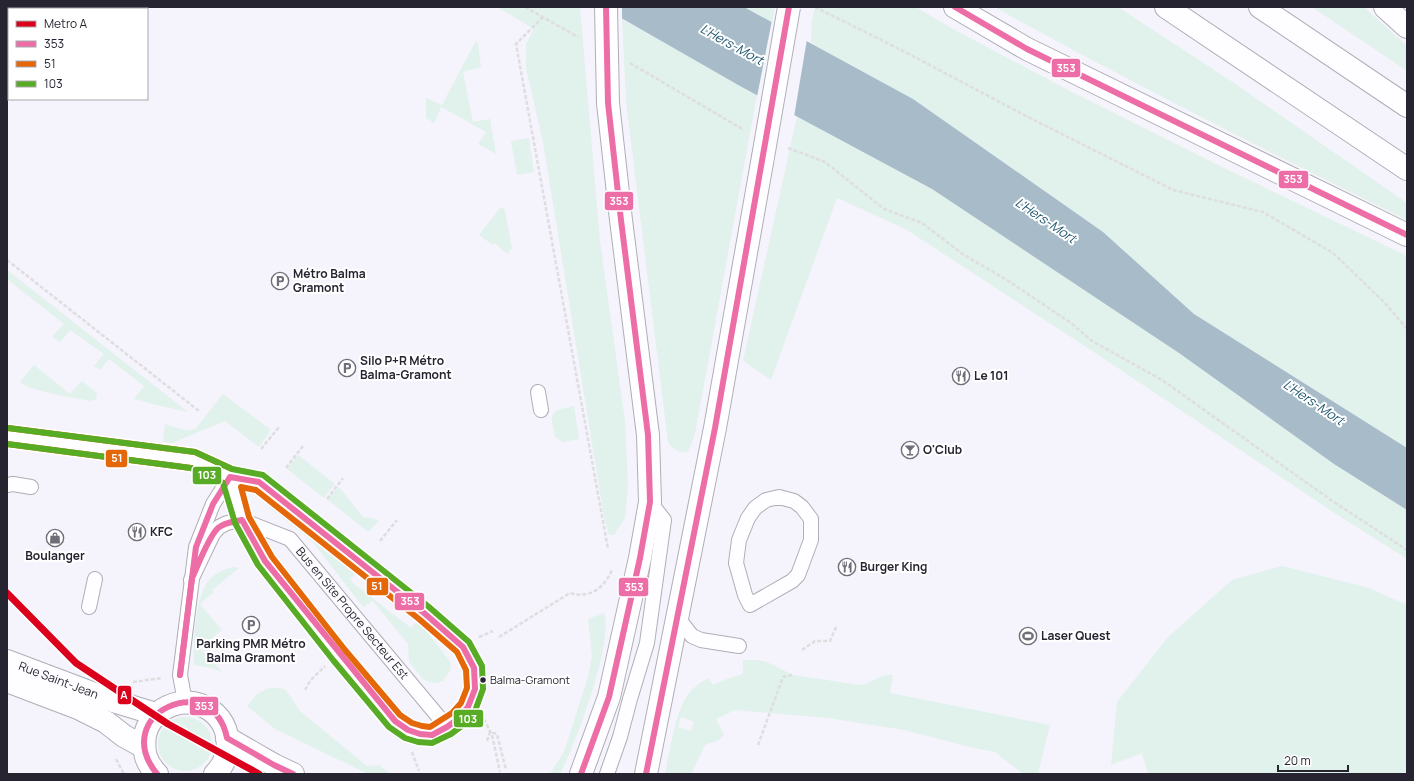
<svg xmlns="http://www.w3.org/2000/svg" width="1414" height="781" viewBox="0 0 1414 781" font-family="Manrope,sans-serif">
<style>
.green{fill:#e1f1eb;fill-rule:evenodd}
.water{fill:#a7bbc9}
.pier{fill:#f5f4fc}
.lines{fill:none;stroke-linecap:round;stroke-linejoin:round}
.service-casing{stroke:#afaeb7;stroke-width:16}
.tertiary-casing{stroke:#afaeb7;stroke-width:24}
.primary-casing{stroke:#afaeb7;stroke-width:24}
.motorway-casing{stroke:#afaeb7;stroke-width:24}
.path{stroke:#dedee1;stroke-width:2.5;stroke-dasharray:4 2;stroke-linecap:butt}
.service{stroke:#fefdff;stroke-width:14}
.tertiary{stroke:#fefdff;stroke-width:22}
.primary{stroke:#fefdff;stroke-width:22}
.motorway{stroke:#fefdff;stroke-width:22}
.primary-bridge-casing{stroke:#afaeb7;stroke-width:24;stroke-linecap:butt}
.primary-bridge{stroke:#fefdff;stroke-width:22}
.bus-1-casing{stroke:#fff;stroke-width:9}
.bus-2-casing{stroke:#fff;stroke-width:9}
.bus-3-casing{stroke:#fff;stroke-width:9}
.bus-1{stroke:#ed6ea7;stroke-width:6}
.bus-2{stroke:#e46809;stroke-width:6}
.bus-3{stroke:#58ac25;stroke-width:6}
.metro-1-casing{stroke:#fff;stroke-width:10}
.metro-1{stroke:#db001b;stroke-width:7}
.bus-dot{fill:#272431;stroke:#fff;stroke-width:1.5}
.labels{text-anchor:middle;stroke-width:4;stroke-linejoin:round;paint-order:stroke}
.bus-label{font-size:11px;fill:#272431;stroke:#fff;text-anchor:start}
.poi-label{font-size:12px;font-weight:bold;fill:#272431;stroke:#fff;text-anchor:start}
.street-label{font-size:12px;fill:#272431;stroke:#fff}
.water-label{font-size:13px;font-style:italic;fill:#1f566f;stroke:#fff}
.line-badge{stroke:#fff;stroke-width:1.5}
.badge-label{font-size:11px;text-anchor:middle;font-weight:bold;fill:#fff}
</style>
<rect width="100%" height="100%" fill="#f5f4fc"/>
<g class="green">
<path d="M497,7H580L600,241L625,421L628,486L625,518L614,535H609L604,517L543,142L526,68V44L534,29Z"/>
<path d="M744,7H775L772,22Z"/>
<path d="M815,7H916L953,29L1072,92L1224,168L1407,256V448L1194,314L1103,232L913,99L811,43L812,20Z"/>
<path d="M994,7H1118L1231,81L1407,203V220C1268,152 1130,82 994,7Z"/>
<path d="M1312,7H1364L1407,46V71Z"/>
<path d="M622,19L757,95L695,434L688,452C678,452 673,450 668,442L626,102Z"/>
<path d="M476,41L478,43L481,67L463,72L473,122L490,119L496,154L478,144L486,132L441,107L434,123L426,118V98L442,105Z"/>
<path d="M797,116L932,189L1179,353L1334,464L1407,510V559L1336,514L1103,358L907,230L837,198L771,380L743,361Z"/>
<path d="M529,138L534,172L517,175L511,141Z"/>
<path d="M503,207L505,211L512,248L507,254L495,243L493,245L479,235L500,208Z"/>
<path d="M7,270L188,412L152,404L134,399L144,386L109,359L100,370L94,366L104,354L70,330L60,342L52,337L64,324L7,279Z"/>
<path d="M34,365L70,394L82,381L97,393L96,399L91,401C72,397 35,393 20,382Z"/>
<path d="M223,394L271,430L259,447L225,421L172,443L163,442L165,424C175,427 187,433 196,428Z"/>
<path d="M574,406L579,439L563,442L555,437C551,414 547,411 574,406Z"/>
<path d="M298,455L335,484L324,498L287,469Z"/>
<path d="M339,487L363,517L376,519L379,521L368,532L327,499Z"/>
<path d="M272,504L358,572L350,579L353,583L411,628L418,620L451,663L450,671L443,681L437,683L429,682L423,679L409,662L408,644L373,601L363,607L312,541L269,507L270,505Z"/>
<path d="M1282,566L1369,588L1407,605V774H1148L1142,753L1111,765L1117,702L1168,637L1232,580Z"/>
<path d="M234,567L239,568L212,590L214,592L200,604L222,630L200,648L222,672L211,668L194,665C193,644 195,594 210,579C217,572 225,569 234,567Z"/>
<path d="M604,613C614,642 575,745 560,774H550L564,752L588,677L592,656L588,619Z"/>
<path d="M743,660H757L767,662L793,675L860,685C874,683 877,674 893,675L890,693L1050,725L1038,774H1023L995,752L970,747L904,730L828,718L735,710L716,719L724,735L719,740L705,745L691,774H665C670,751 675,711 689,693C694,687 701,682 708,678L713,685L724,680L743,674ZM681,717L694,722L691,731L678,727Z"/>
<path d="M269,688H280L286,690L300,711L367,766L379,765L390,774H368L275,729L247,706L257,694Z"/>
<circle cx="185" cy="744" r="27"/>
</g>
<path class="water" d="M602,7H744L913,99L1103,232L1194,314L1407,448V510L1334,464L1179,353L932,189L740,86Z"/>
<g class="pier">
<path d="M600,7H622V21L601,9Z"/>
<path d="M772,20L807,39L794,117L757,97Z"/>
</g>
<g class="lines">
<defs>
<g id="service">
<path d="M538,392L541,410"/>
<path d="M7,436L193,460L230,477L259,482L424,613L463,647L474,668L475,689L468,707L458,719L447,727L432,735L420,734L408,730L395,721L339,655L265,561L242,520L230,477"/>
<path d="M7,485L13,484L31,487"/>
<path d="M779,497L794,501L802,507L811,519V540L798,575L792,581L750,605L745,595L736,563L739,540L748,518L755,508L766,500Z"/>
<path id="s1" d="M191,580L213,534L219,527L227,523L242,520L290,539L447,727"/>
<path d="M89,607L95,579"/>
<path d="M678,618L692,636L701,640L739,646"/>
<path d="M185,702L180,675L196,547L213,504L230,477"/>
<path d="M607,774L620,737L630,699L647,643L664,520L650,502"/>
</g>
<g id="tertiary">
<path id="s2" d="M7,661L113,701L156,714"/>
<path d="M7,681L78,708L106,722L124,736L144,747"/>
<path d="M227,738L274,765L293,774"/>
<path d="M157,774C145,762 143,751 145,735C147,725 154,715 162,710C195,688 237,717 226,756C224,763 220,769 215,774"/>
</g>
<g id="primary">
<path d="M581,774L609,697L640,558L650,502L648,435L621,220L608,103"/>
<path d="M646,774L715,428L763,157"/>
</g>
<g id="motorway">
<path d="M955,7L1027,49L1407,235"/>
<path d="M1166,7L1407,169"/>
<path d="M1260,7L1407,106"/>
<path d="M1385,7L1407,27"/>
</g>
</defs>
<use href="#service" class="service-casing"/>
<use href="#tertiary" class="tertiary-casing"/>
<use href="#primary" class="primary-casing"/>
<use href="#motorway" class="motorway-casing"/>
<g class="path">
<path d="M525,7L578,37"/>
<path d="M815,7L907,53L1028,117L1173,190L1263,212L1333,253L1385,303L1407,329"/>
<path d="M543,17L516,44L608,549"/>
<path d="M630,63L744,130"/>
<path d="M788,148L825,162L884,209L922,223L964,255L1007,280L1071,323L1092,341L1162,380L1331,500L1407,550"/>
<path d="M7,260L199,411"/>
<path d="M261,449L279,427"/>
<path d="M286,468L303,446"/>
<path d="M327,499L343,478"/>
<path d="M380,541L397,520"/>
<path d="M479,637L493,631"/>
<path d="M499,637L570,593C590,599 604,588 612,570"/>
<path d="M802,650L815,641H830L837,625"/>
<path d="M133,682L162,678"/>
<path d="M305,690L310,681L325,666"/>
<path d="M484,719L492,735L500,772"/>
<path d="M487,741L490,732L497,734L506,770"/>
<path d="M758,745L783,677L792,675"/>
<path d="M412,752L419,771"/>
<path d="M116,759L124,774"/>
</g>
<use href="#service" class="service"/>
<use href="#tertiary" class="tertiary"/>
<use href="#primary" class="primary"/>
<use href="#motorway" class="motorway"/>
<defs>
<g id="primary-bridge">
<path d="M606,7L608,103"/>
<path d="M763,157L789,7"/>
</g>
</defs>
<use href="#primary-bridge" class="primary-bridge-casing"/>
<use href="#primary-bridge" class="primary-bridge"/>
<defs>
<g id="bus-1">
<path d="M955,7L1027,49L1407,235"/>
<path d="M230,477L259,482L424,613L463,647L474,668L475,689L468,707L458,719L447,727L432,735L420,734L408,730L395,721L265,561L242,520C234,522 225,522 218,528C209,536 198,565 192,578L196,547L213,504Z"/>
<path d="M180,675L192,578"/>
<path d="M180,675L192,578"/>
<path d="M157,774C108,713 213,668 227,738L274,765L293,774"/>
<path d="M581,774L609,697L640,558L650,502L648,435L621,220L608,103L606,7"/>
<path d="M646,774L715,428L789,7"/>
</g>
<g id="bus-2">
<path d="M8,428L195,452L232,469"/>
<path d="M7,444L191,468L223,483"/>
<path d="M241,487L256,490L419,619L457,652L466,670L467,688L461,703L452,713L430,727L422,726L412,723L400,715L345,650L272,557L249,517Z"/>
</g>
<path id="bus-3" d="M7,444L191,468L223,483L235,523L258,565L333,660L389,727L405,738L418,742L432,743L451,734L463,725L475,711L483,689L482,666L469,642L429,607L263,475L232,469L195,452L8,428"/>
</defs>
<use href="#bus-1" class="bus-1-casing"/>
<use href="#bus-2" class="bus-2-casing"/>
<use href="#bus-3" class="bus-3-casing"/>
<use href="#bus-1" class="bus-1"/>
<use href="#bus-2" class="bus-2"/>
<use href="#bus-3" class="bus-3"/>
<defs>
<path id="metro-1" d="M7,593L76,663L168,724L259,774"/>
</defs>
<use href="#metro-1" class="metro-1-casing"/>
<use href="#metro-1" class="metro-1"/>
</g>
<defs>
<symbol id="parking-ring" viewBox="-11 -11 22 22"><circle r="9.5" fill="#fff" stroke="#6f6d78" stroke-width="1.5"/><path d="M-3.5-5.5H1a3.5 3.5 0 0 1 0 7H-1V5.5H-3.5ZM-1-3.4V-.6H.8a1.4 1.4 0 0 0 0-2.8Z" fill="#6f6d78"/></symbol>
<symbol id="restaurant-ring" viewBox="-11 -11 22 22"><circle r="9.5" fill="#fff" stroke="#6f6d78" stroke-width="1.5"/><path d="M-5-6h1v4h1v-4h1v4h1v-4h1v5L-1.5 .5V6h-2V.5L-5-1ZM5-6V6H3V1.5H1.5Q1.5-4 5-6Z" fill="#6f6d78"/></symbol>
<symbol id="bar-ring" viewBox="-11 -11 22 22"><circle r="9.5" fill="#fff" stroke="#6f6d78" stroke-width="1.5"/><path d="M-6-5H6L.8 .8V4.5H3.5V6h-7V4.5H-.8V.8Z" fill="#6f6d78"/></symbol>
<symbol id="shop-ring" viewBox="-11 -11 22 22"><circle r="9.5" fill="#fff" stroke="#6f6d78" stroke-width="1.5"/><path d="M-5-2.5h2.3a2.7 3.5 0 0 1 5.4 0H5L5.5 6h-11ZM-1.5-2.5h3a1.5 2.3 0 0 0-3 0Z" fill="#6f6d78"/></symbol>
<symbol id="stadium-ring" viewBox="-11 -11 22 22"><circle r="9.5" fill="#fff" stroke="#6f6d78" stroke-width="1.5"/><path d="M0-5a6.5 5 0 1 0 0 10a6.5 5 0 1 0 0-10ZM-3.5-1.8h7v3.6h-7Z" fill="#6f6d78"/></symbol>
</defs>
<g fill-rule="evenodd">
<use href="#parking-ring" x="270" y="271" width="20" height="20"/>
<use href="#parking-ring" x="337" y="358" width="20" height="20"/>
<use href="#restaurant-ring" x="951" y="366" width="20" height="20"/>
<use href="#bar-ring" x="900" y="440" width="20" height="20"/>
<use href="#restaurant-ring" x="127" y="522" width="20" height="20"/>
<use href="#shop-ring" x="45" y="528" width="20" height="20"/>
<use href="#restaurant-ring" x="837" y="557" width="20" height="20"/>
<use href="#parking-ring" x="241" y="615" width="20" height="20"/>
<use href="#stadium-ring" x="1018" y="626" width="20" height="20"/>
</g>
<circle class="bus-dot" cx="483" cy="680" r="3.5"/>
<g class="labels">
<g class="bus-label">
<text x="490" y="684">Balma-Gramont</text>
</g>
<g class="poi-label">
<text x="293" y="278">Métro Balma<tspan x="293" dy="14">Gramont</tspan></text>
<text x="360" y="365">Silo P+R Métro<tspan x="360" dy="14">Balma-Gramont</tspan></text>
<text x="974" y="380">Le 101</text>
<text x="923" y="454">O'Club</text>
<text x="150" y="536">KFC</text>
<text x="55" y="560" text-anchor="middle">Boulanger</text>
<text x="860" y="571">Burger King</text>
<text x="1041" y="640">Laser Quest</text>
<text x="251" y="648" text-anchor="middle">Parking PMR Métro<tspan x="251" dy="14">Balma Gramont</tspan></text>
</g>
<g class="street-label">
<text dy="4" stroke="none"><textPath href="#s1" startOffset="233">Bus en Site Propre Secteur Est</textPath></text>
<text dy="4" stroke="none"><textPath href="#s2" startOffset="55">Rue Saint-Jean</textPath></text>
</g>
<g class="water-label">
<text transform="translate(732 44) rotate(29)" y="5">L'Hers-Mort</text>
<text transform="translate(1046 220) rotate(34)" y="5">L'Hers-Mort</text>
<text transform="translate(1314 402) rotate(34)" y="5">L'Hers-Mort</text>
</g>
</g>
<g class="line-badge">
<rect x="1051" y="58" width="30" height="20" rx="4" fill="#ed6ea7"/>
<rect x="1278" y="170" width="31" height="19" rx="4" fill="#ed6ea7"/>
<rect x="604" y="191" width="30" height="20" rx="4" fill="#ed6ea7"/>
<rect x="105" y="449" width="23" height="19" rx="4" fill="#e46809"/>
<rect x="192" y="466" width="30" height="19" rx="4" fill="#58ac25"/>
<rect x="366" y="577" width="23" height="19" rx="4" fill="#e46809"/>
<rect x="618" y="577" width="31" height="20" rx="4" fill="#ed6ea7"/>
<rect x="394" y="592" width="31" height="19" rx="4" fill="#ed6ea7"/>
<rect x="117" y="685" width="15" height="20" rx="4" fill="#db001b"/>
<rect x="189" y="696" width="30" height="20" rx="4" fill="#ed6ea7"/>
<rect x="453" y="709" width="31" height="19" rx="4" fill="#58ac25"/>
</g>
<g class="badge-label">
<text x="1066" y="72">353</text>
<text x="1293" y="183">353</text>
<text x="619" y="205">353</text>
<text x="117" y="462">51</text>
<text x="207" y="479">103</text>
<text x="377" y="590">51</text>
<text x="634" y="591">353</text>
<text x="410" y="605">353</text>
<text x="124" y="699">A</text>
<text x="204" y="710">353</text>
<text x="468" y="723">103</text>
</g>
<rect width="1414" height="781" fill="none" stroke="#272431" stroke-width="16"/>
<rect x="8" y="8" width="140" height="92" fill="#ffffff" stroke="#a9a7ad"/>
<rect x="16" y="21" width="20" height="6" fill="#db001b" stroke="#a9a7ad"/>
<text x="44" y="28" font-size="12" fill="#272431">Metro A</text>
<rect x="16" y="41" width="20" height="6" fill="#ed6ea7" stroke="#a9a7ad"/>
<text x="44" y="48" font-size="12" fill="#272431">353</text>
<rect x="16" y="61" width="20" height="6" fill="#e46809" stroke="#a9a7ad"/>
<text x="44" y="68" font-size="12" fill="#272431">51</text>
<rect x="16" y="81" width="20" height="6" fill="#58ac25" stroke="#a9a7ad"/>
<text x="44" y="88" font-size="12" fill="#272431">103</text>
<path d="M1278 765v6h70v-6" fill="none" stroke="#272431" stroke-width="2"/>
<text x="1284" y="765" font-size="12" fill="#272431" stroke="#ffffff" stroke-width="3" paint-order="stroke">20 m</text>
</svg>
